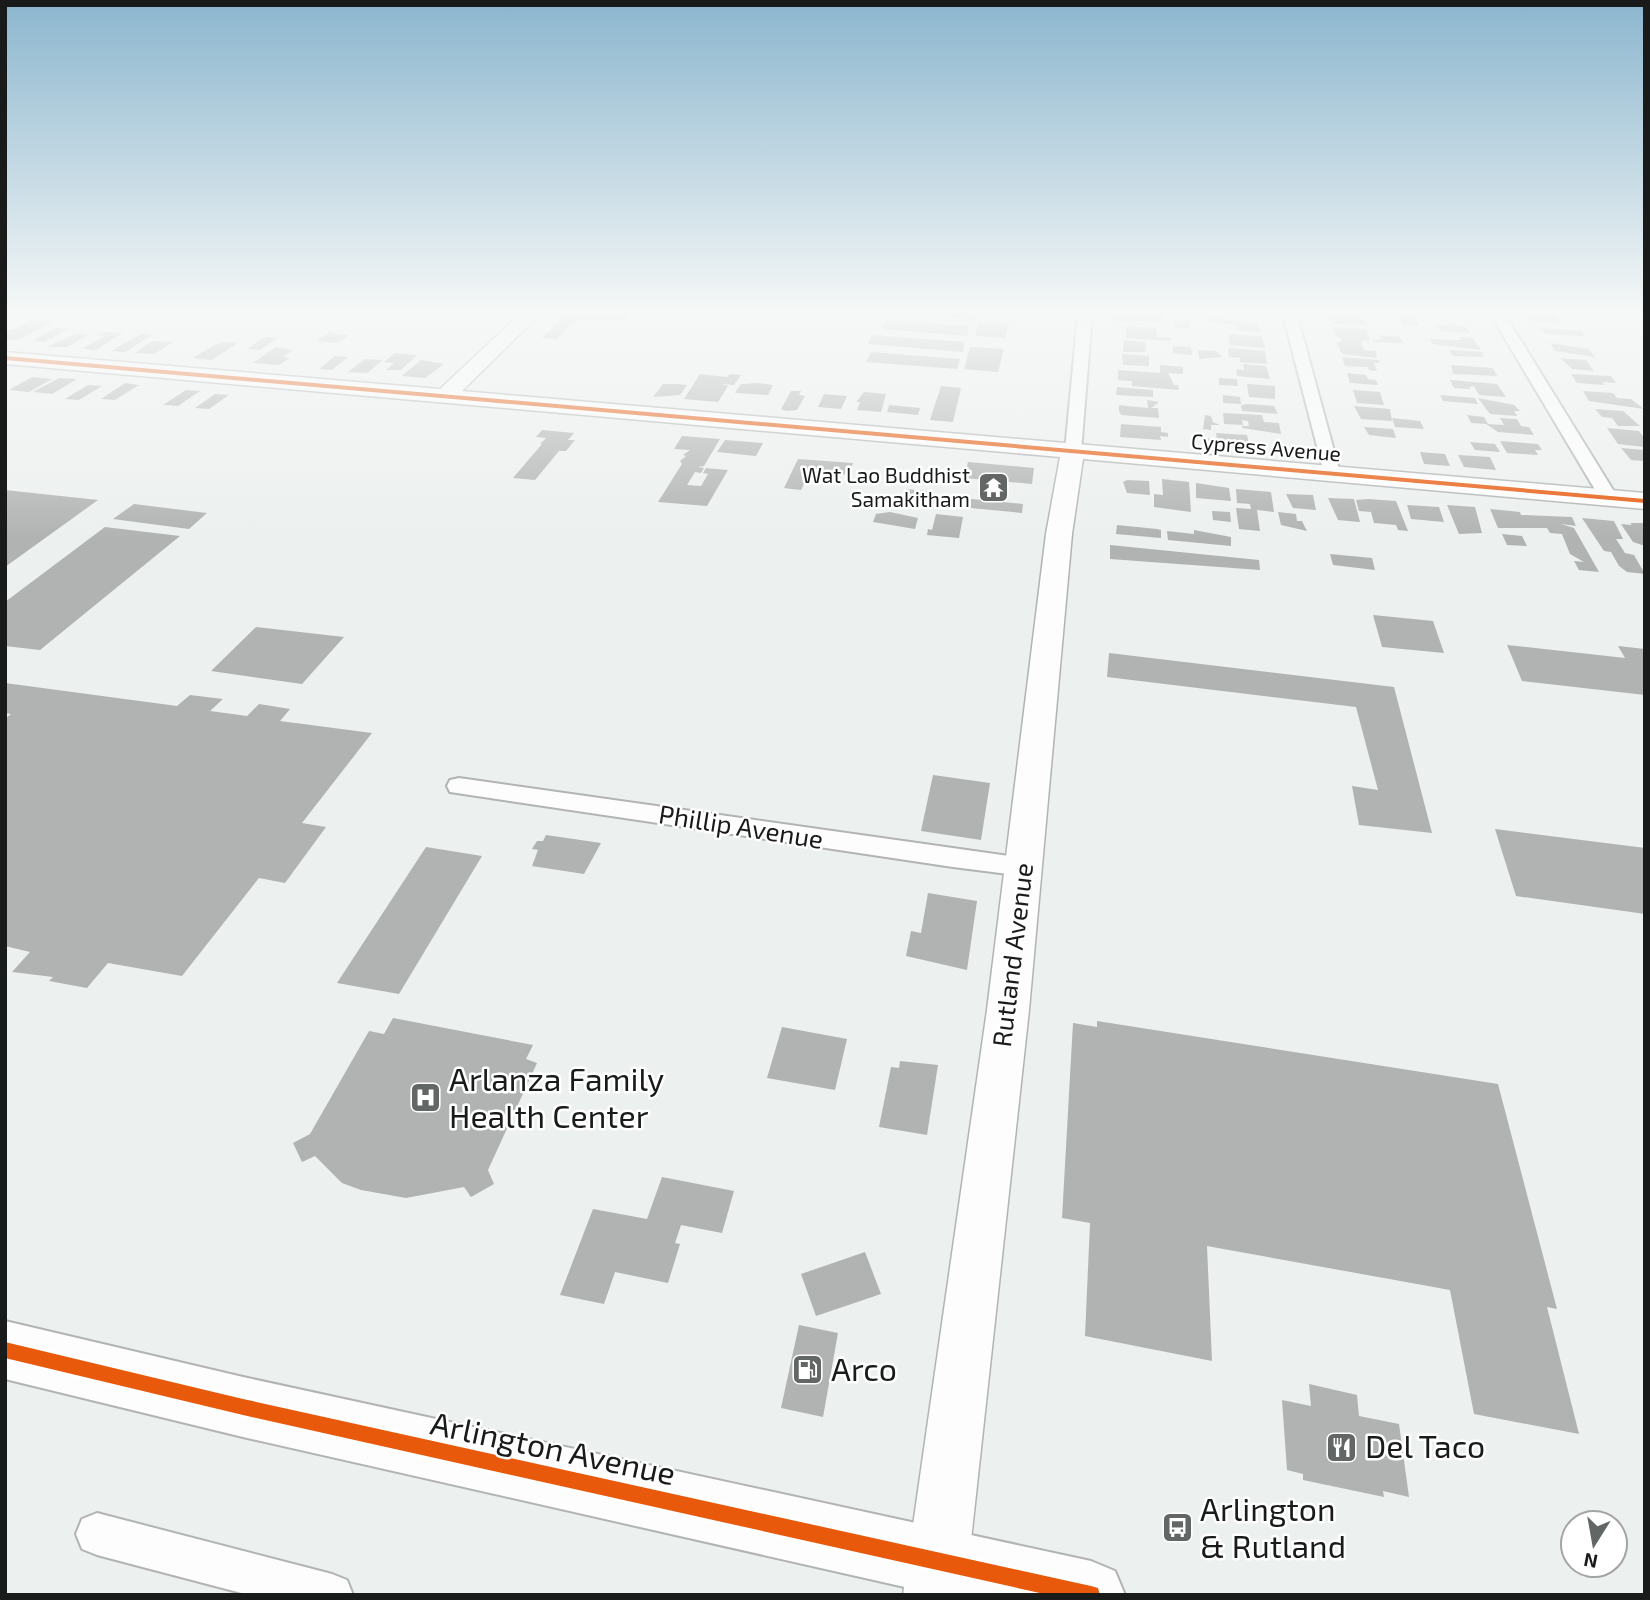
<svg xmlns="http://www.w3.org/2000/svg" width="1650" height="1600" viewBox="0 0 1650 1600" font-family="'Exo 2',sans-serif">
<style>
.building{fill:#b0b3b1}
.lines{fill:none;stroke-linecap:round;stroke-linejoin:round}
.street-casing{stroke:#b1b4b2;stroke-width:4}
.secondary-casing{stroke:#b1b4b2;stroke-width:3}
.primary-casing{stroke:#b1b4b2;stroke-width:4}
.street{fill:#fcfdfc;fill-rule:evenodd}
.secondary{fill:#fcfdfc;fill-rule:evenodd}
.primary{fill:#fcfdfc;fill-rule:evenodd}
.cycleway-casing{stroke:#fff;stroke-width:5}
.cycleway{fill:#e8590c;fill-rule:evenodd}
.labels{text-anchor:middle;stroke-width:5;stroke-linejoin:round;paint-order:stroke}
.far-street-label{font-size:21px;fill:#181b19;stroke:#fff}
.far-poi-label{font-size:21px;fill:#181b19;stroke:#fff;text-anchor:end}
.street-label{font-size:26px;fill:#181b19;stroke:#fff}
.near-poi-label{font-size:32px;fill:#181b19;stroke:#fff;text-anchor:start}
.near-street-label{font-size:32px;fill:#181b19;stroke:#fff}
</style>
<rect width="100%" height="100%" fill="#ecf0ee"/>
<g class="building">
<path d="M565,315H630L625,320L576,319L557,339L542,338Z"/>
<path d="M936,315H974L973,320Z"/>
<path d="M1110,315H1163V322L1119,321L1110,319Z"/>
<path d="M1328,315L1360,316L1368,325L1333,324Z"/>
<path d="M1528,315L1555,316L1560,323L1533,322Z"/>
<path d="M1399,317L1416,318L1420,326L1403,325Z"/>
<path d="M1213,318L1257,324L1261,332L1237,330L1236,325L1207,322V319Z"/>
<path d="M31,320L52,322L18,340L5,339V330H12Z"/>
<path d="M886,320L969,326L967,336L882,329Z"/>
<path d="M1191,320L1189,329L1174,328V321Z"/>
<path d="M979,322L1009,324L1005,338L975,336Z"/>
<path d="M1445,323L1466,327L1471,333L1440,331L1437,325L1446,326Z"/>
<path d="M1126,326L1156,328L1157,337L1171,338V341L1126,338Z"/>
<path d="M1332,327L1366,329L1370,340L1361,341L1364,350L1376,351L1377,358L1342,354L1337,342H1342L1341,339L1335,335Z"/>
<path d="M56,328L69,329L44,342L32,341Z"/>
<path d="M1540,328L1581,331L1585,336L1546,334Z"/>
<path d="M330,331L337,334L349,335L337,343L316,341Z"/>
<path d="M105,332L123,333L94,351L83,348L105,336L98,335Z"/>
<path d="M76,334L88,335L67,347H47Z"/>
<path d="M141,334L152,335L125,352L111,351Z"/>
<path d="M1228,334L1262,336L1265,348L1230,345Z"/>
<path d="M872,335L965,342L963,352L868,344Z"/>
<path d="M1379,335L1400,337L1403,343L1374,342L1372,339L1381,340Z"/>
<path d="M265,337L278,338L260,350L247,349Z"/>
<path d="M1459,337L1473,338L1481,350L1432,344L1430,339L1461,340Z"/>
<path d="M1124,340L1146,342L1145,352H1123Z"/>
<path d="M153,341L173,342L154,354L134,353Z"/>
<path d="M225,342L238,343L212,360L193,358L216,344Z"/>
<path d="M1550,343L1589,349L1595,357L1555,351Z"/>
<path d="M1173,346L1191,347L1192,355L1173,353Z"/>
<path d="M276,347L293,350L283,357L290,358L279,365L253,363Z"/>
<path d="M970,347L1004,349L998,372L964,369Z"/>
<path d="M1228,348L1265,351L1267,364L1240,362V358L1229,357Z"/>
<path d="M1198,350L1216,351L1222,357L1199,359Z"/>
<path d="M1449,350L1482,352L1484,357L1453,356Z"/>
<path d="M871,352L960,359L957,369L866,362Z"/>
<path d="M395,353L417,355L401,370H386L394,363L384,362Z"/>
<path d="M1122,354L1149,356V366L1123,365Z"/>
<path d="M335,356L348,357L332,370L319,369Z"/>
<path d="M1342,357L1379,360V363H1374L1377,371L1369,370L1368,367L1345,366Z"/>
<path d="M1560,358L1586,360L1594,371L1572,369Z"/>
<path d="M365,359L383,360L367,373L348,372Z"/>
<path d="M421,360L444,364L425,378L402,376Z"/>
<path d="M1243,364L1266,366L1270,379L1237,376L1236,369L1244,370Z"/>
<path d="M1160,365L1183,367V374L1168,373L1174,385H1178L1179,390L1132,386V381L1118,380V370L1160,373Z"/>
<path d="M1451,365L1493,368L1497,376L1453,374Z"/>
<path d="M1347,373L1366,375L1368,379L1376,380L1378,385L1350,383Z"/>
<path d="M700,374L727,377L730,374L741,375L734,385L721,384L728,386L718,402L684,399Z"/>
<path d="M1571,374L1611,376L1616,383L1602,382L1605,385L1577,383Z"/>
<path d="M32,377L52,379L29,392L9,390Z"/>
<path d="M59,378L77,379L52,394L33,392Z"/>
<path d="M1219,378L1237,379L1238,386L1219,385Z"/>
<path d="M1450,380L1497,384L1506,397L1479,395L1474,386L1469,387L1471,389L1454,388Z"/>
<path d="M125,383L139,385L115,400L101,399Z"/>
<path d="M759,383L773,385L768,395L735,393L741,384Z"/>
<path d="M663,384H677L687,385L680,395L653,397Z"/>
<path d="M1247,384L1275,386V399L1249,397Z"/>
<path d="M88,385L102,386L79,400L65,399Z"/>
<path d="M941,386L961,388L953,422L930,420Z"/>
<path d="M1117,387L1153,390V397L1116,395Z"/>
<path d="M186,390L200,391L178,406L163,405Z"/>
<path d="M1353,390L1380,392L1384,405L1357,403Z"/>
<path d="M791,391H801L799,395L805,396L797,410L786,411L781,409Z"/>
<path d="M1583,391L1613,393L1617,398L1631,399L1644,409L1589,401Z"/>
<path d="M864,392L886,394L881,412L857,410L860,402H856Z"/>
<path d="M215,394L229,395L209,409L195,408Z"/>
<path d="M824,394L847,396L841,409L818,407Z"/>
<path d="M1223,395L1240,397L1241,404L1223,403Z"/>
<path d="M1440,395L1475,398L1478,404L1443,401Z"/>
<path d="M1478,398L1514,405L1520,411H1514L1517,416L1490,414Z"/>
<path d="M1147,400L1159,402L1151,408H1158L1159,418L1121,415L1119,411V405L1148,408Z"/>
<path d="M1248,404L1274,406L1278,414L1242,411L1241,405Z"/>
<path d="M889,405L920,408L918,415L887,412Z"/>
<path d="M1354,406L1390,409L1392,421L1361,419Z"/>
<path d="M1595,409L1623,411L1640,426H1618L1612,418L1602,417Z"/>
<path d="M1223,413L1262,415L1264,422L1279,423L1281,434L1242,428V426H1249L1248,421L1242,420L1243,425L1224,424Z"/>
<path d="M1205,415L1211,416L1213,422L1220,425H1211V430L1203,429Z"/>
<path d="M1467,415L1484,417L1488,424L1504,425L1500,418L1517,419L1521,426L1529,427L1534,435L1498,432L1486,424L1471,423Z"/>
<path d="M1392,418L1420,421L1424,429L1395,427Z"/>
<path d="M1121,424L1161,427V432L1168,433V437L1160,436L1161,440L1120,437Z"/>
<path d="M1364,427L1393,429L1396,438L1369,435Z"/>
<path d="M1607,428L1639,431L1645,439V447L1618,444Z"/>
<path d="M542,430L574,433L568,440H575L566,451H559L535,480L513,478L542,444H540L546,438L536,437Z"/>
<path d="M1216,433L1247,435L1250,449L1204,445V438L1217,439Z"/>
<path d="M682,436L720,439L704,466L698,467L704,468L701,473L695,472L687,485L701,486L708,474L703,473L706,468L728,470L707,506L658,502L682,464L680,461L686,456L683,455L690,450L674,449Z"/>
<path d="M725,440L750,442L763,443L756,456L717,452Z"/>
<path d="M1500,441L1538,444L1542,450H1535L1538,455L1507,453Z"/>
<path d="M1470,442L1495,444L1500,452L1475,450Z"/>
<path d="M1621,448L1645,450V461L1631,460Z"/>
<path d="M1420,452L1445,454L1450,466L1424,464Z"/>
<path d="M1458,455L1490,457L1496,470L1464,467Z"/>
<path d="M798,459L853,463L849,475L810,471L808,477H818L817,481L806,480L801,490L784,488Z"/>
<path d="M968,462L1034,468L1032,484L964,478Z"/>
<path d="M1162,479L1189,482L1191,512L1154,507V494L1163,495Z"/>
<path d="M1127,480L1149,481L1150,495L1127,493L1123,482Z"/>
<path d="M1196,483L1229,488L1231,501L1196,498Z"/>
<path d="M906,489L927,491L924,501L902,499Z"/>
<path d="M1236,489L1271,492L1274,512L1257,510L1260,531L1239,529L1236,508L1251,509L1250,504L1237,503Z"/>
<path d="M5,490L98,500L5,567Z"/>
<path d="M1286,494L1313,495L1316,510L1293,508Z"/>
<path d="M930,495L1023,504L1022,513L940,505L928,502Z"/>
<path d="M1328,498L1354,499L1360,522L1338,520Z"/>
<path d="M1368,499L1396,501L1408,531L1398,530L1396,525L1374,523L1371,512L1359,511L1356,500Z"/>
<path d="M134,504L207,513L189,529L113,519Z"/>
<path d="M1407,505L1439,507L1444,522L1411,519Z"/>
<path d="M1447,505L1475,507L1482,533L1459,534Z"/>
<path d="M1490,509L1520,512L1521,515L1572,517L1576,526L1561,524L1574,528L1599,572L1579,570L1574,561L1584,562L1570,554L1562,534L1550,533L1547,528H1498Z"/>
<path d="M1212,511L1230,512L1231,522L1213,520Z"/>
<path d="M890,512L918,518L915,529L873,522L876,514Z"/>
<path d="M1278,512L1296,514L1297,521H1302L1307,531L1281,525Z"/>
<path d="M936,514L963,517L959,538L927,535L928,529L932,530Z"/>
<path d="M1582,518L1614,521L1623,539H1616L1625,553L1634,555L1645,574L1627,572L1619,566L1611,552L1604,551Z"/>
<path d="M1630,523H1645V546L1633,542L1621,524L1632,525Z"/>
<path d="M1117,525L1157,529L1161,530V538L1116,534Z"/>
<path d="M105,527L180,536L40,650L5,646V602Z"/>
<path d="M1194,530L1231,537V546L1168,540L1167,531L1194,534Z"/>
<path d="M1502,534L1522,536L1527,546L1507,545Z"/>
<path d="M1110,545L1259,560L1260,570L1110,559Z"/>
<path d="M1330,554L1372,558L1375,570L1333,565Z"/>
<path d="M1373,615L1433,621L1444,653L1382,647Z"/>
<path d="M256,627L344,637L302,684L211,671Z"/>
<path d="M1507,645L1625,658L1618,646L1645,649V695L1522,681Z"/>
<path d="M1109,653L1394,687L1432,833L1359,825L1352,786L1378,790L1356,707L1107,677Z"/>
<path d="M5,683L177,706L190,695L223,699L210,711L247,716L259,704L290,709L280,721L372,733L302,823L326,827L285,883L259,878L182,976L108,963L87,988L49,981L53,977L12,972L30,952L5,946V719L11,714L5,713Z"/>
<path d="M933,775L990,783L981,840L921,831Z"/>
<path d="M1495,829L1645,848V914L1516,896Z"/>
<path d="M546,835L601,843L584,874L532,866L538,850L532,849L537,841H543Z"/>
<path d="M426,847L482,856L399,994L337,983Z"/>
<path d="M928,893L977,901L967,970L906,956L911,931L921,933Z"/>
<path d="M393,1018L533,1045L526,1059L537,1063L488,1170L494,1184L471,1197L464,1187L406,1198L361,1190L342,1183L315,1156L302,1162L293,1143L310,1134L369,1031L384,1034Z"/>
<path d="M1097,1021L1498,1084L1557,1309L1547,1307L1579,1434L1474,1414L1450,1290L1207,1246L1212,1361L1085,1336L1090,1223L1062,1218L1073,1023L1097,1027Z"/>
<path d="M782,1027L847,1039L835,1090L767,1078Z"/>
<path d="M900,1061L938,1065L927,1135L879,1127L891,1067L899,1068Z"/>
<path d="M662,1177L734,1191L722,1233L681,1225L675,1243L680,1244L668,1283L615,1272L604,1304L560,1295L593,1209L647,1219Z"/>
<path d="M865,1252L881,1294L816,1316L801,1274Z"/>
<path d="M799,1325L838,1333L823,1417L781,1408Z"/>
<path d="M1309,1384L1357,1395L1359,1416L1399,1424L1409,1497L1383,1491L1384,1497L1303,1480V1474L1287,1470L1282,1400L1311,1406Z"/>
</g>
<g class="lines">
<defs>
<g id="street">
<path d="M1078,315H1092L1081,451L1073,456L1065,451Z"/>
<path d="M1283,315H1297L1340,473L1338,477L1332,478L1324,473Z"/>
<path d="M1491,315H1505L1618,498L1615,502H1603L1600,498Z"/>
<path d="M459,778L1024,858L1033,860L1037,867L1033,874L1024,876L953,867L450,792L447,786L450,780Z"/>
<path d="M97,1513L332,1574L347,1580L353,1595H249L97,1555L82,1549L76,1534L82,1519Z"/>
</g>
<path id="secondary" d="M519,315H539L462,391L1645,493V509L1083,459L1072,534L1029,1010L965,1595H903L987,1010L1046,534L1060,457L5,364V352L440,389Z"/>
<path id="primary" d="M5,1321L243,1377L1091,1561L1115,1571L1125,1595H940L243,1437L5,1379Z"/>
</defs>
<use href="#street" class="street-casing"/>
<use href="#secondary" class="secondary-casing"/>
<use href="#primary" class="primary-casing"/>
<use href="#street" class="street"/>
<use href="#secondary" class="secondary"/>
<use href="#primary" class="primary"/>
<defs>
<g id="cycleway">
<path d="M5,356L1645,499V503L5,360Z"/>
<path d="M5,1342L243,1399L1091,1586L1098,1588L1100,1595H1049L243,1415L5,1358Z"/>
</g>
</defs>
<use href="#cycleway" class="cycleway-casing"/>
<use href="#cycleway" class="cycleway"/>
</g>
<linearGradient id="sky" x2="0" y2="1"><stop stop-color="#8bb6ce"/><stop offset="0.58" stop-color="#f6f8f7"/><stop offset="1" stop-color="#f6f8f7" stop-opacity="0"/></linearGradient>
<rect width="1650" height="539" fill="url(#sky)"/>
<defs>
<symbol id="temple-square" viewBox="-11 -11 22 22"><rect x="-9" y="-9" width="18" height="18" rx="4" fill="#626664" stroke="#fff"/><path d="M0-6L5-2H3V0L6.5 2.5H4V6H1.5V3h-3V6H-4V2.5H-6.5L-3 0V-2H-5Z" fill="#fff"/></symbol>
<symbol id="hospital-square" viewBox="-11 -11 22 22"><rect x="-9" y="-9" width="18" height="18" rx="4" fill="#626664" stroke="#fff"/><path d="M-5-5h3v3.5h4V-5h3V5h-3V1.5h-4V5h-3Z" fill="#fff"/></symbol>
<symbol id="fuel-square" viewBox="-11 -11 22 22"><rect x="-9" y="-9" width="18" height="18" rx="4" fill="#626664" stroke="#fff"/><path d="M-5.5-6h7V0h2V4h1.3V-2.5L3-4.5l.8-.8L6-3V5H2.5V1h-1V6h-7ZM-4.2-4.7v3.2H.2V-4.7Z" fill="#fff"/></symbol>
<symbol id="restaurant-square" viewBox="-11 -11 22 22"><rect x="-9" y="-9" width="18" height="18" rx="4" fill="#626664" stroke="#fff"/><path d="M-5-6h1v4h1v-4h1v4h1v-4h1v5L-1.5 .5V6h-2V.5L-5-1ZM5-6V6H3V1.5H1.5Q1.5-4 5-6Z" fill="#fff"/></symbol>
<symbol id="bus-square" viewBox="-11 -11 22 22"><rect x="-9" y="-9" width="18" height="18" rx="4" fill="#626664" stroke="#fff"/><path d="M-5-6H5V4H4V6H2V4H-2V6H-4V4H-5ZM-3.5-4V0h7V-4ZM-3.5 1.2v1.5H-2V1.2ZM2 1.2v1.5H3.5V1.2Z" fill="#fff"/></symbol>
</defs>
<g fill-rule="evenodd">
<use href="#temple-square" x="976" y="470" width="35" height="35"/>
<use href="#hospital-square" x="408" y="1080" width="35" height="35"/>
<use href="#fuel-square" x="790" y="1352" width="35" height="35"/>
<use href="#restaurant-square" x="1324" y="1430" width="35" height="35"/>
<use href="#bus-square" x="1160" y="1510" width="35" height="35"/>
</g>
<g class="labels">
<g class="far-street-label">
<text transform="translate(1266 448) rotate(5)" y="7">Cypress Avenue</text>
</g>
<g class="far-poi-label">
<text x="970" y="483">Wat Lao Buddhist<tspan x="970" dy="24">Samakitham</tspan></text>
</g>
<g class="street-label">
<text transform="translate(741 827) rotate(9)" y="9">Phillip Avenue</text>
<text transform="translate(1013 955) rotate(-83)" y="9">Rutland Avenue</text>
</g>
<g class="near-poi-label">
<text x="449" y="1091">Arlanza Family<tspan x="449" dy="37">Health Center</tspan></text>
<text x="831" y="1381">Arco</text>
<text x="1365" y="1458">Del Taco</text>
<text x="1200" y="1521">Arlington<tspan x="1200" dy="37">&amp; Rutland</tspan></text>
</g>
<g class="near-street-label">
<text transform="translate(553 1449) rotate(12)" y="11">Arlington Avenue</text>
</g>
</g>
<rect width="1650" height="1600" fill="none" stroke="#181b19" stroke-width="14"/>
<g transform="translate(1594 1544) rotate(191)"><circle r="33" fill="#ffffff" stroke="#a3a4a3" stroke-width="2"/>
<path d="M0-5L12 26L0 18L-12 26Z" fill="#626664"/>
<text y="-10" font-size="19" font-weight="bold" text-anchor="middle" fill="#181b19">N</text>
</g>
</svg>
